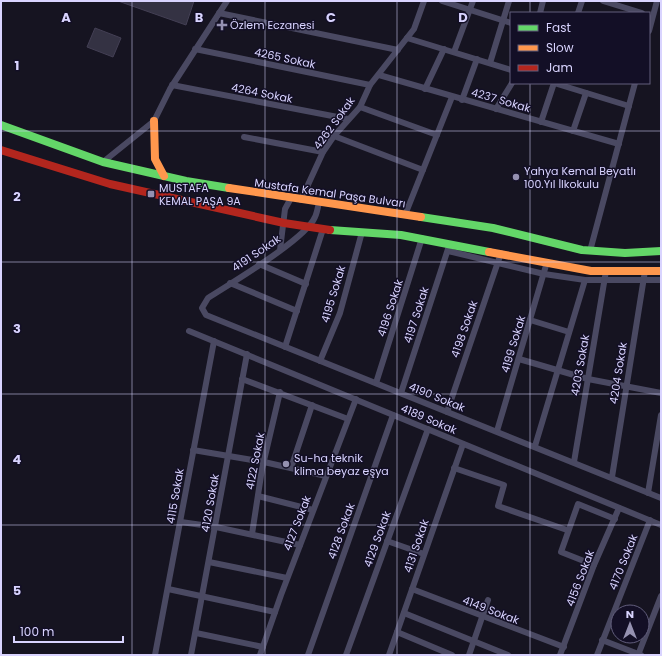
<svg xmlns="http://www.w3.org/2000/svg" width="662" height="656" viewBox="0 0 662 656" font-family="Poppins,sans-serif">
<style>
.building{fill:#343243;stroke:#433f54}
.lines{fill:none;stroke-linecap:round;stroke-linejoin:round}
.street{stroke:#4a4962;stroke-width:6}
.fast{stroke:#63d668;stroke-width:8}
.slow{stroke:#ff974d;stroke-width:8}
.jam{stroke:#b3261e;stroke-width:8}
.grid{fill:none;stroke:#d9d4ff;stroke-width:1;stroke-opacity:0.55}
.poi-dot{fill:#9591b1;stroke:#130f26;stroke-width:1.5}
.labels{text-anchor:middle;stroke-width:3;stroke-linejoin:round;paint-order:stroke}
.poi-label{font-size:11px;fill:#d9d4ff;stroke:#130f26;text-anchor:start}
.street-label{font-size:11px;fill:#d9d4ff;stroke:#130f26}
.grid-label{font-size:13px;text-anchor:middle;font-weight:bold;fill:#d9d4ff;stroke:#130f26;stroke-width:3;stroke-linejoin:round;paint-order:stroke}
</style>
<rect width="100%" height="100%" fill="#161421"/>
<g class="building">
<path d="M118,1H194L186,25Z"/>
<path d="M95,28L121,38L113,57L87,47Z"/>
</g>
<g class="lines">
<g class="street">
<path d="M442,1L511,23"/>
<path d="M603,1L642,13"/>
<path d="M219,13L398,50"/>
<path d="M540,13L543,1"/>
<path d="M578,13L582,1"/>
<path d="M649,31L657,1"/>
<path d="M407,38L511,70"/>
<path d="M195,49L370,85"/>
<path d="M454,52L473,1"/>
<path d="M490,63L509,1"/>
<path d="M379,75L619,144"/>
<path d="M554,83L629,106"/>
<path d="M172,85L348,119"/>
<path d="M425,89L444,49"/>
<path d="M462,100L477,59"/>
<path d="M360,107L437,135"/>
<path d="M496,109L512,83"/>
<path d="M541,122L554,83"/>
<path d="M573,131L586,93"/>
<path d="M334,136L423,170"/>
<path d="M244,137L323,152"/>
<path d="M103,162L154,121L170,89L227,1"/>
<path d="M301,200L323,152L334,136L360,107L370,85L414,29L424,1"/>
<path d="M319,202C318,207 317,213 315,217C306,239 231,283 208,298L202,308L206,315L661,498"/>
<path d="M405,215L452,97"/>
<path d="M280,250L285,209L291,198"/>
<path d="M448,251L544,274L585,280H661"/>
<path d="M590,251L635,83"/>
<path d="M259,264L306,284"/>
<path d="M230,283L297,311"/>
<path d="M530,320L569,332"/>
<path d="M189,331L661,525"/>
<path d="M285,347L323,229"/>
<path d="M519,359L588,379L661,393"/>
<path d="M320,361L340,313L362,232"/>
<path d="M242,379L348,419"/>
<path d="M376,383L422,238"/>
<path d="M401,393L448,249"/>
<path d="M447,412L501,253"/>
<path d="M497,431L547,262"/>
<path d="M535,446L585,280"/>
<path d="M193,450L264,462L326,476"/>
<path d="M574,462L606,271"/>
<path d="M291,468L312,405"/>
<path d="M454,468L504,485L498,506L567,530"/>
<path d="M612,477L645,271"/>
<path d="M648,493L661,415"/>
<path d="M258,496L313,510"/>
<path d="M181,522L216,527L300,545"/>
<path d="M252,534L262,469L280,392"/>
<path d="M387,541L424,554"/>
<path d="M209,562L287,578"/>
<path d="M594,565L561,552L578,504L615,519"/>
<path d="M168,589L275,612"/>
<path d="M412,589L564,647"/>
<path d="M404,613L508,655"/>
<path d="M397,632L452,655"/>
<path d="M196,633L263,647"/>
<path d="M602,640L641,655"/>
<path d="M155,655L214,341"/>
<path d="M191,655L247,354"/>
<path d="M260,655L281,595L356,399"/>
<path d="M308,655L393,415"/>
<path d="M346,655L428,429"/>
<path d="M389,655L463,444"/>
<path d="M469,655L488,600"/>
<path d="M560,655L594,565L619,508"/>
<path d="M597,655L650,520"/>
<path d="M638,655L661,596"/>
</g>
<g class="fast">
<path d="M1,125L103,162L186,181L229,188"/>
<path d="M421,217L493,228L582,250L625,253L661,251"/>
<path d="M330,230L401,235L489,252"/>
</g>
<g class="slow">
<path d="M154,121L155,159L164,176"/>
<path d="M229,188L421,217"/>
<path d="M489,252L591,271H661"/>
</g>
<path class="jam" d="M1,150L110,184L284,223L330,230"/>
</g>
<path class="grid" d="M132,1V655M265,1V655M397,1V655M530,1V13M530,83V655M1,131H661M1,262H661M1,394H661M1,525H661"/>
<g class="poi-dot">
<path d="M220 19h4v4h4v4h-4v4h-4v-4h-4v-4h4z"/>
<circle cx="516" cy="177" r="4"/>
<rect x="147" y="190" width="8" height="8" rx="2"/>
<circle cx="286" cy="464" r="4"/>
</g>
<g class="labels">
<g class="poi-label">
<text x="230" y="29">Özlem Eczanesi</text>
<text x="524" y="175">Yahya Kemal Beyatlı<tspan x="524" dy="13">100.Yıl İlkokulu</tspan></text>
<text x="159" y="192">MUSTAFA<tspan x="159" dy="13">KEMAL PAŞA 9A</tspan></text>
<text x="294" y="462">Su-ha teknik<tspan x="294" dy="13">klima beyaz eşya</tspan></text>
</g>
<g class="street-label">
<text transform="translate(285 58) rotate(12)" y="4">4265 Sokak</text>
<text transform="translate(262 93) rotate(11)" y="4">4264 Sokak</text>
<text transform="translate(501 100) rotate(16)" y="4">4237 Sokak</text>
<text transform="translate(334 123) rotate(-54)" y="4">4262 Sokak</text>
<text transform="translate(330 193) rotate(8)" y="4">Mustafa Kemal Paşa Bulvarı</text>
<text transform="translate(256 253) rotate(-34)" y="4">4191 Sokak</text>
<text transform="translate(333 294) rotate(-73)" y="4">4195 Sokak</text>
<text transform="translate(390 308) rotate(-72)" y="4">4196 Sokak</text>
<text transform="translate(416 315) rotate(-72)" y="4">4197 Sokak</text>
<text transform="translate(464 329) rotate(-71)" y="4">4198 Sokak</text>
<text transform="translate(513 344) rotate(-73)" y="4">4199 Sokak</text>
<text transform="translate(580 365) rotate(-80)" y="4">4203 Sokak</text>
<text transform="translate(618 373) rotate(-81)" y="4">4204 Sokak</text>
<text transform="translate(437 397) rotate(22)" y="4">4190 Sokak</text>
<text transform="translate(429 419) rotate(23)" y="4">4189 Sokak</text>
<text transform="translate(255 461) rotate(-79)" y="4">4122 Sokak</text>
<text transform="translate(175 496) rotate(-80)" y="4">4115 Sokak</text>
<text transform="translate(210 503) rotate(-80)" y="4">4120 Sokak</text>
<text transform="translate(297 523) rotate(-69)" y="4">4127 Sokak</text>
<text transform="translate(341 531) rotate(-70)" y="4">4128 Sokak</text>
<text transform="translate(377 539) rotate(-70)" y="4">4129 Sokak</text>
<text transform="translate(416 546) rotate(-71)" y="4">4131 Sokak</text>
<text transform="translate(623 562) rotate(-68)" y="4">4170 Sokak</text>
<text transform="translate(580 578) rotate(-69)" y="4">4156 Sokak</text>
<text transform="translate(491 610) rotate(21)" y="4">4149 Sokak</text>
</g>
</g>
<g class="grid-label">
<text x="66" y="22">A</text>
<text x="199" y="22">B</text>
<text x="331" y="22">C</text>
<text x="463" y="22">D</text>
<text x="17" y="70">1</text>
<text x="17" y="201">2</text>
<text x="17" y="333">3</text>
<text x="17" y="464">4</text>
<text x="17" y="595">5</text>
</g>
<rect width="662" height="656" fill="none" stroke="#d9d4ff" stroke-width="4"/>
<rect x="510" y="12" width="140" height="72" fill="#130f26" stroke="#625e7d"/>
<rect x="518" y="25" width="20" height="6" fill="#63d668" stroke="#625e7d"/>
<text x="546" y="32" font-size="12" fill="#d9d4ff">Fast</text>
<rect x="518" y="45" width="20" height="6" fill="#ff974d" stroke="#625e7d"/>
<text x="546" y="52" font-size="12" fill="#d9d4ff">Slow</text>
<rect x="518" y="65" width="20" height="6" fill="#b3261e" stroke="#625e7d"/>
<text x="546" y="72" font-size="12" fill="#d9d4ff">Jam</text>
<g transform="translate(630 624)"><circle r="19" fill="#130f26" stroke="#625e7d"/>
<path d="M0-3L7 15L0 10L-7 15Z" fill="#9591b1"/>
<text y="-6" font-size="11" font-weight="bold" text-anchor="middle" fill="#d9d4ff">N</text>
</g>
<path d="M14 636v6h109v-6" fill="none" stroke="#d9d4ff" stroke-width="2"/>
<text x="20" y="636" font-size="12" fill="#d9d4ff" stroke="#130f26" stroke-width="3" paint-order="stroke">100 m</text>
</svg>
